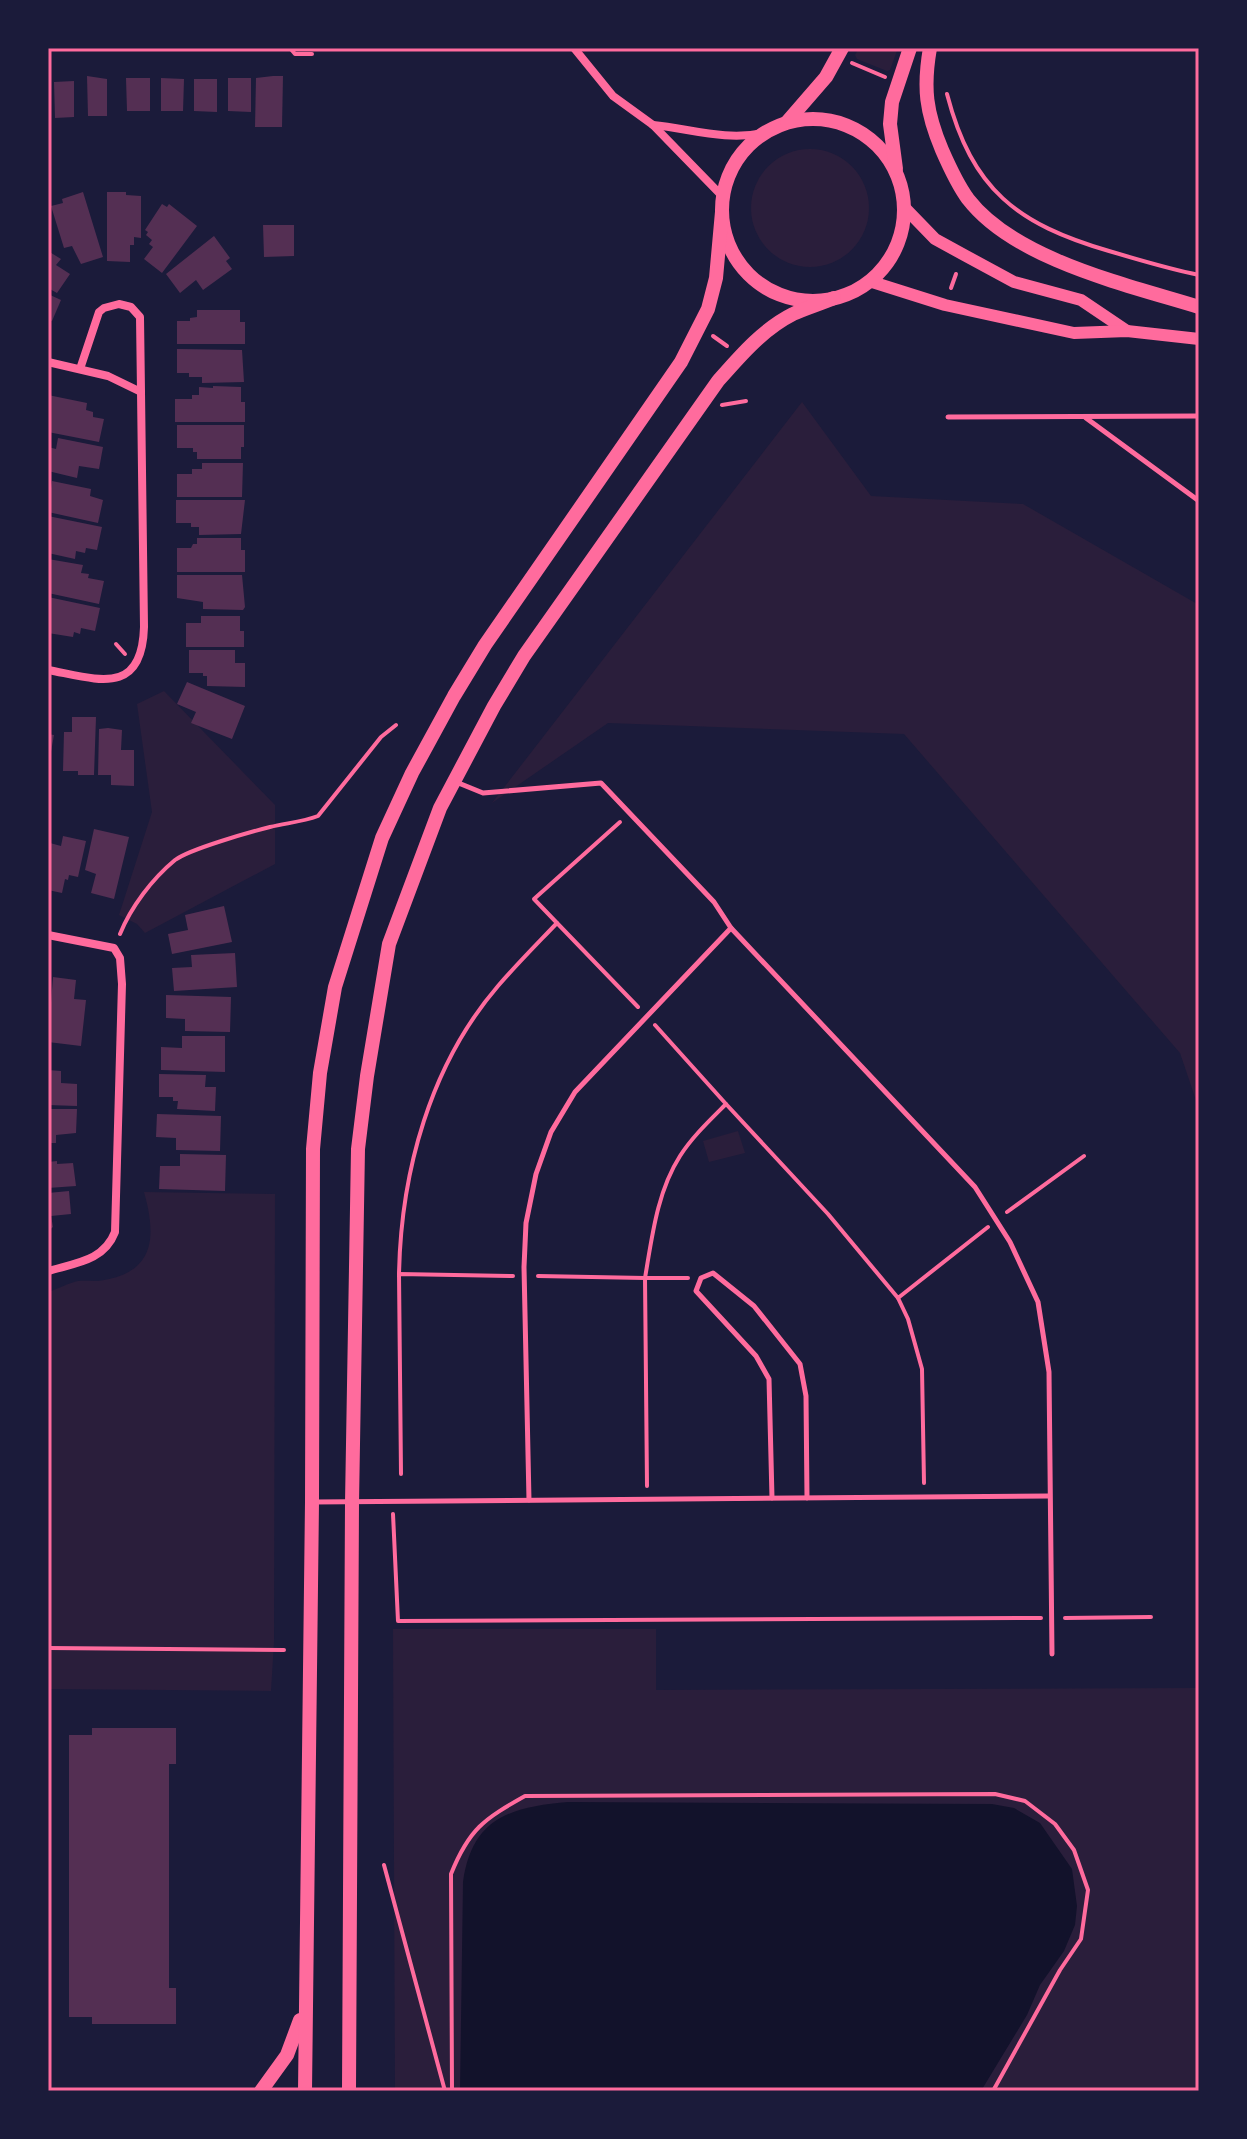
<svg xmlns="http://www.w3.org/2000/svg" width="1247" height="2139" viewBox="0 0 1247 2139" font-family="'Zilla Slab',serif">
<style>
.green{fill:#2a1e3b}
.water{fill:#12122b}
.building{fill:#542f53}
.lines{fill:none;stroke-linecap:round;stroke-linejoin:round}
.path{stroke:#ff6b9d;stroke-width:4}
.service{stroke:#ff6b9d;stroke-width:5}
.minor{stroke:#ff6b9d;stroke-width:8}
.tertiary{stroke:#ff6b9d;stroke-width:12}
.secondary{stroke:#ff6b9d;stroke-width:14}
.neatline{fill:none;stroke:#ff6b9d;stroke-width:3}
</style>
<rect width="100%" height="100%" fill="#1b1b3a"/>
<g class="green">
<path d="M859,48H898L890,70L887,71L857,59L855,55Z"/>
<circle cx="810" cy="208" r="59"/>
<path d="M802,402L871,496L1023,504L1199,605V1109L1180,1053L904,734L608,723L492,803Z"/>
<path d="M164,691L275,805V864L145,933L137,924L119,915L152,812L137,704Z"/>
<path d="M738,1131L745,1153L709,1162L703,1141Z"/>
<path d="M144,1192L275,1194L274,1642L271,1691L48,1689V1292C58,1289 68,1283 78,1281C87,1280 96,1282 104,1280C156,1271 156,1235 144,1192Z"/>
<path d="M393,1629H656V1690L1199,1688V2091H395Z"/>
</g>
<path class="water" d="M568,1802L992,1804L1014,1808L1040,1823L1072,1869L1077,1906L1075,1925L1064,1951L1040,1985L1027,2015L981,2091H460L463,1882C472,1818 510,1807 568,1802Z"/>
<g class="building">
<path d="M87,76L107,79V116H88Z"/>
<path d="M273,76H283L282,127H255L256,78Z"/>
<path d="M126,78H150V111H127Z"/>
<path d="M161,78L184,79L183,111H161Z"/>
<path d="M228,78H251V112L228,111Z"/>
<path d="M194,79H217V112L194,111Z"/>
<path d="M74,81V117L55,118L54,82Z"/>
<path d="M83,192L103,257L81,264L72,246L64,248L51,206L63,203L62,199Z"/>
<path d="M107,192H126V195L141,196V238L134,237V245H130V262L107,261Z"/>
<path d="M162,204L167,207L169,204L197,226L162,273L144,259L153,247L149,244L152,240L146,235L148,232L145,230Z"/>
<path d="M263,225H294V256L264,257Z"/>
<path d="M214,236L230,258L226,261L232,269L203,290L196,280L180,293L166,274Z"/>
<path d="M48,251L61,259L56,265L70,274L57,293L48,288Z"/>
<path d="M48,294L61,300L52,321L48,320Z"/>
<path d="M197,310H240V322H245V344H177V321H190V318L197,317Z"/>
<path d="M177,349L242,350L244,382L202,383V377H189V373H177Z"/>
<path d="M213,386L241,387V402H245V422H175V399H192V395H199V387L213,388Z"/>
<path d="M48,395L87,403L86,410L93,412V417L104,419L99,442L48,432Z"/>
<path d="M177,425H244V447H241V459H197V452H193V448H177Z"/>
<path d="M58,438L103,447L99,469L79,466L77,478L48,471V447L56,449Z"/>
<path d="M202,463H243L242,497H177V474H192V469H202Z"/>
<path d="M52,481L91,489L90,496L103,500L98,523L48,512Z"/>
<path d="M176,500H245L241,534L199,535V527H191V523H176Z"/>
<path d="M48,516L102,527L97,550L86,548L85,553L76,551L75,559L48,553Z"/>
<path d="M197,538H241V550H245V572H177V548H191L193,544H197Z"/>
<path d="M48,559L83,565L81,573L89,574L88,578L104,581L99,604L48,593Z"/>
<path d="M177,575H242L245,607L243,610L203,609V602L177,598Z"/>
<path d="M48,597L100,608L95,631L81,628L80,634L74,632L73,637L48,633Z"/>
<path d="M201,616H240V631H244V647H186V623H201Z"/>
<path d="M189,650H235V663H245V687L207,686V676H203V673H189Z"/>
<path d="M187,682L245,706L232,739L191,723L196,712L177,704Z"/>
<path d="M72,717H96L94,775H78V771H63L64,732H72Z"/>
<path d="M108,728L122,730L121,750H134V786L111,785V775H98L99,729Z"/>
<path d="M48,734L54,735L49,763H48Z"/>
<path d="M94,829L129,837L114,899L91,893L96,874L85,870Z"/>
<path d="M63,836L86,841L78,877L69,875L68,880L65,879L62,893L48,890V851L50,843L61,846Z"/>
<path d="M224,906L232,942L172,954L168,934L188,930L185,915Z"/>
<path d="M235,953L237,987L174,991L172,968L192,967L191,955Z"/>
<path d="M53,977L76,980L74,999L86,1000L81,1046L48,1042Z"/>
<path d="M166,995L231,997L230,1032L185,1031V1019L166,1018Z"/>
<path d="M182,1036H225V1072L161,1070V1047L182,1048Z"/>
<path d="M48,1070L61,1071V1083L77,1084V1106L48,1105Z"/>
<path d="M159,1074L206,1075L205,1087H216L215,1111L177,1109L178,1101H173V1097H159Z"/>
<path d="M48,1109H77L76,1133L56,1135V1143H48Z"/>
<path d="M157,1114L221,1116L220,1151L176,1150V1138L156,1137Z"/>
<path d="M180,1154L226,1155L225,1191L159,1189L160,1166H180Z"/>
<path d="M57,1161V1164L73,1163L76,1186L48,1188V1162Z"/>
<path d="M69,1191L71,1214L51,1216L53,1227L48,1231V1193Z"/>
<path d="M92,1728H176V1764H169V1988H176V2024H92V2017H69V1735H92Z"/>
</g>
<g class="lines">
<g class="path">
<path d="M290,48L295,54H312"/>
<path d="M852,63L885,77"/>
<path d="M947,94C972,190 1017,224 1109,251C1139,260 1169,269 1199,275"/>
<path d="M951,288L956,274"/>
<path d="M713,336L727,346"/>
<path d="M722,405L746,401"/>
<path d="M116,644L125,654"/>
<path d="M557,923L534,899L620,822"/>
<path d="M120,934C131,907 152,879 175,860C190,849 250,832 270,827C286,823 302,822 318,816L381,737L396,725"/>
<path d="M655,1025L726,1104C710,1120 692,1137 680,1156C657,1192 652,1237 645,1278H688"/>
<path d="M726,1104L828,1214L898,1298L988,1227"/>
<path d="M1007,1212L1084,1156"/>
<path d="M399,1274C401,1172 430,1065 498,986C517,964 537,944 557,923L638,1007"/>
<path d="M538,1276L645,1278L647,1486"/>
<path d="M898,1298L908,1319L922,1369L924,1483"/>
<path d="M401,1474L399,1274L513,1276"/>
<path d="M393,1514L398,1621L1041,1618"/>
<path d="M1065,1618L1151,1617"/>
<path d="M48,1648L284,1650"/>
<path d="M384,1865L445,2091"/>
<path d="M452,2091L451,1874C469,1829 484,1819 525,1796L995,1794L1025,1801L1055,1824L1074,1850L1088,1890L1081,1939L1060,1970L993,2091"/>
</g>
<g class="service">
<path d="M948,417L1199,416"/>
<path d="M1086,418L1199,501"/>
<path d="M456,782L483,793L601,783L714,902L731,928L975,1187L1010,1242L1038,1302L1049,1372L1052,1654"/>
<path d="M772,1498L769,1379L756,1356L696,1291L701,1278L713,1273L754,1306L800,1364L806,1396L807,1498"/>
<path d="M529,1500L524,1267L526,1223L536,1174L551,1132L575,1092L731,928"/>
<path d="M313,1502L1049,1496"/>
</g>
<g class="minor">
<path d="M574,48L613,96L653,125L724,198"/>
<path d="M653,125C692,129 725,141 764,133"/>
<path d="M48,362L108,376L141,392L144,627C142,697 97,679 48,670"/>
<path d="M80,369L99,312L104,308L119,304L131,307L140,317L141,392"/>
<path d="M48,935L114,948L120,958L122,984L115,1232C104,1261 75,1263 48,1271"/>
</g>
<g class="tertiary">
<path d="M904,207L935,239L966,256L1014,282L1081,300L1127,331"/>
<path d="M869,281L945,305L1074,333L1127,331L1199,339"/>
</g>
<g class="secondary">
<path d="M930,48C923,88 926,112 942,150C949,166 957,184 968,199C1015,260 1128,285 1199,307"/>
<circle cx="813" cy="210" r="91"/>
<path d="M787,122L826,77L842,48"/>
<path d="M896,169L890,124L892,102L910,48"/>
<path d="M261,2091L287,2055L300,2020"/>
<path d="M305,2091L312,1502L313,1149L320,1073L335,987L382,838L412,773L454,696L485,645L681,362L708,309L716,278L722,212"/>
<path d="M349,2091L352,1503L358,1149L367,1076L389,944L440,808L494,706L524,656L718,381C740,356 763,329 793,314C806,308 820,304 834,298"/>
</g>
</g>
<rect width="1247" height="2139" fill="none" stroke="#1b1b3a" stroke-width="100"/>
<rect x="50" y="50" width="1147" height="2039" class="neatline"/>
</svg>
